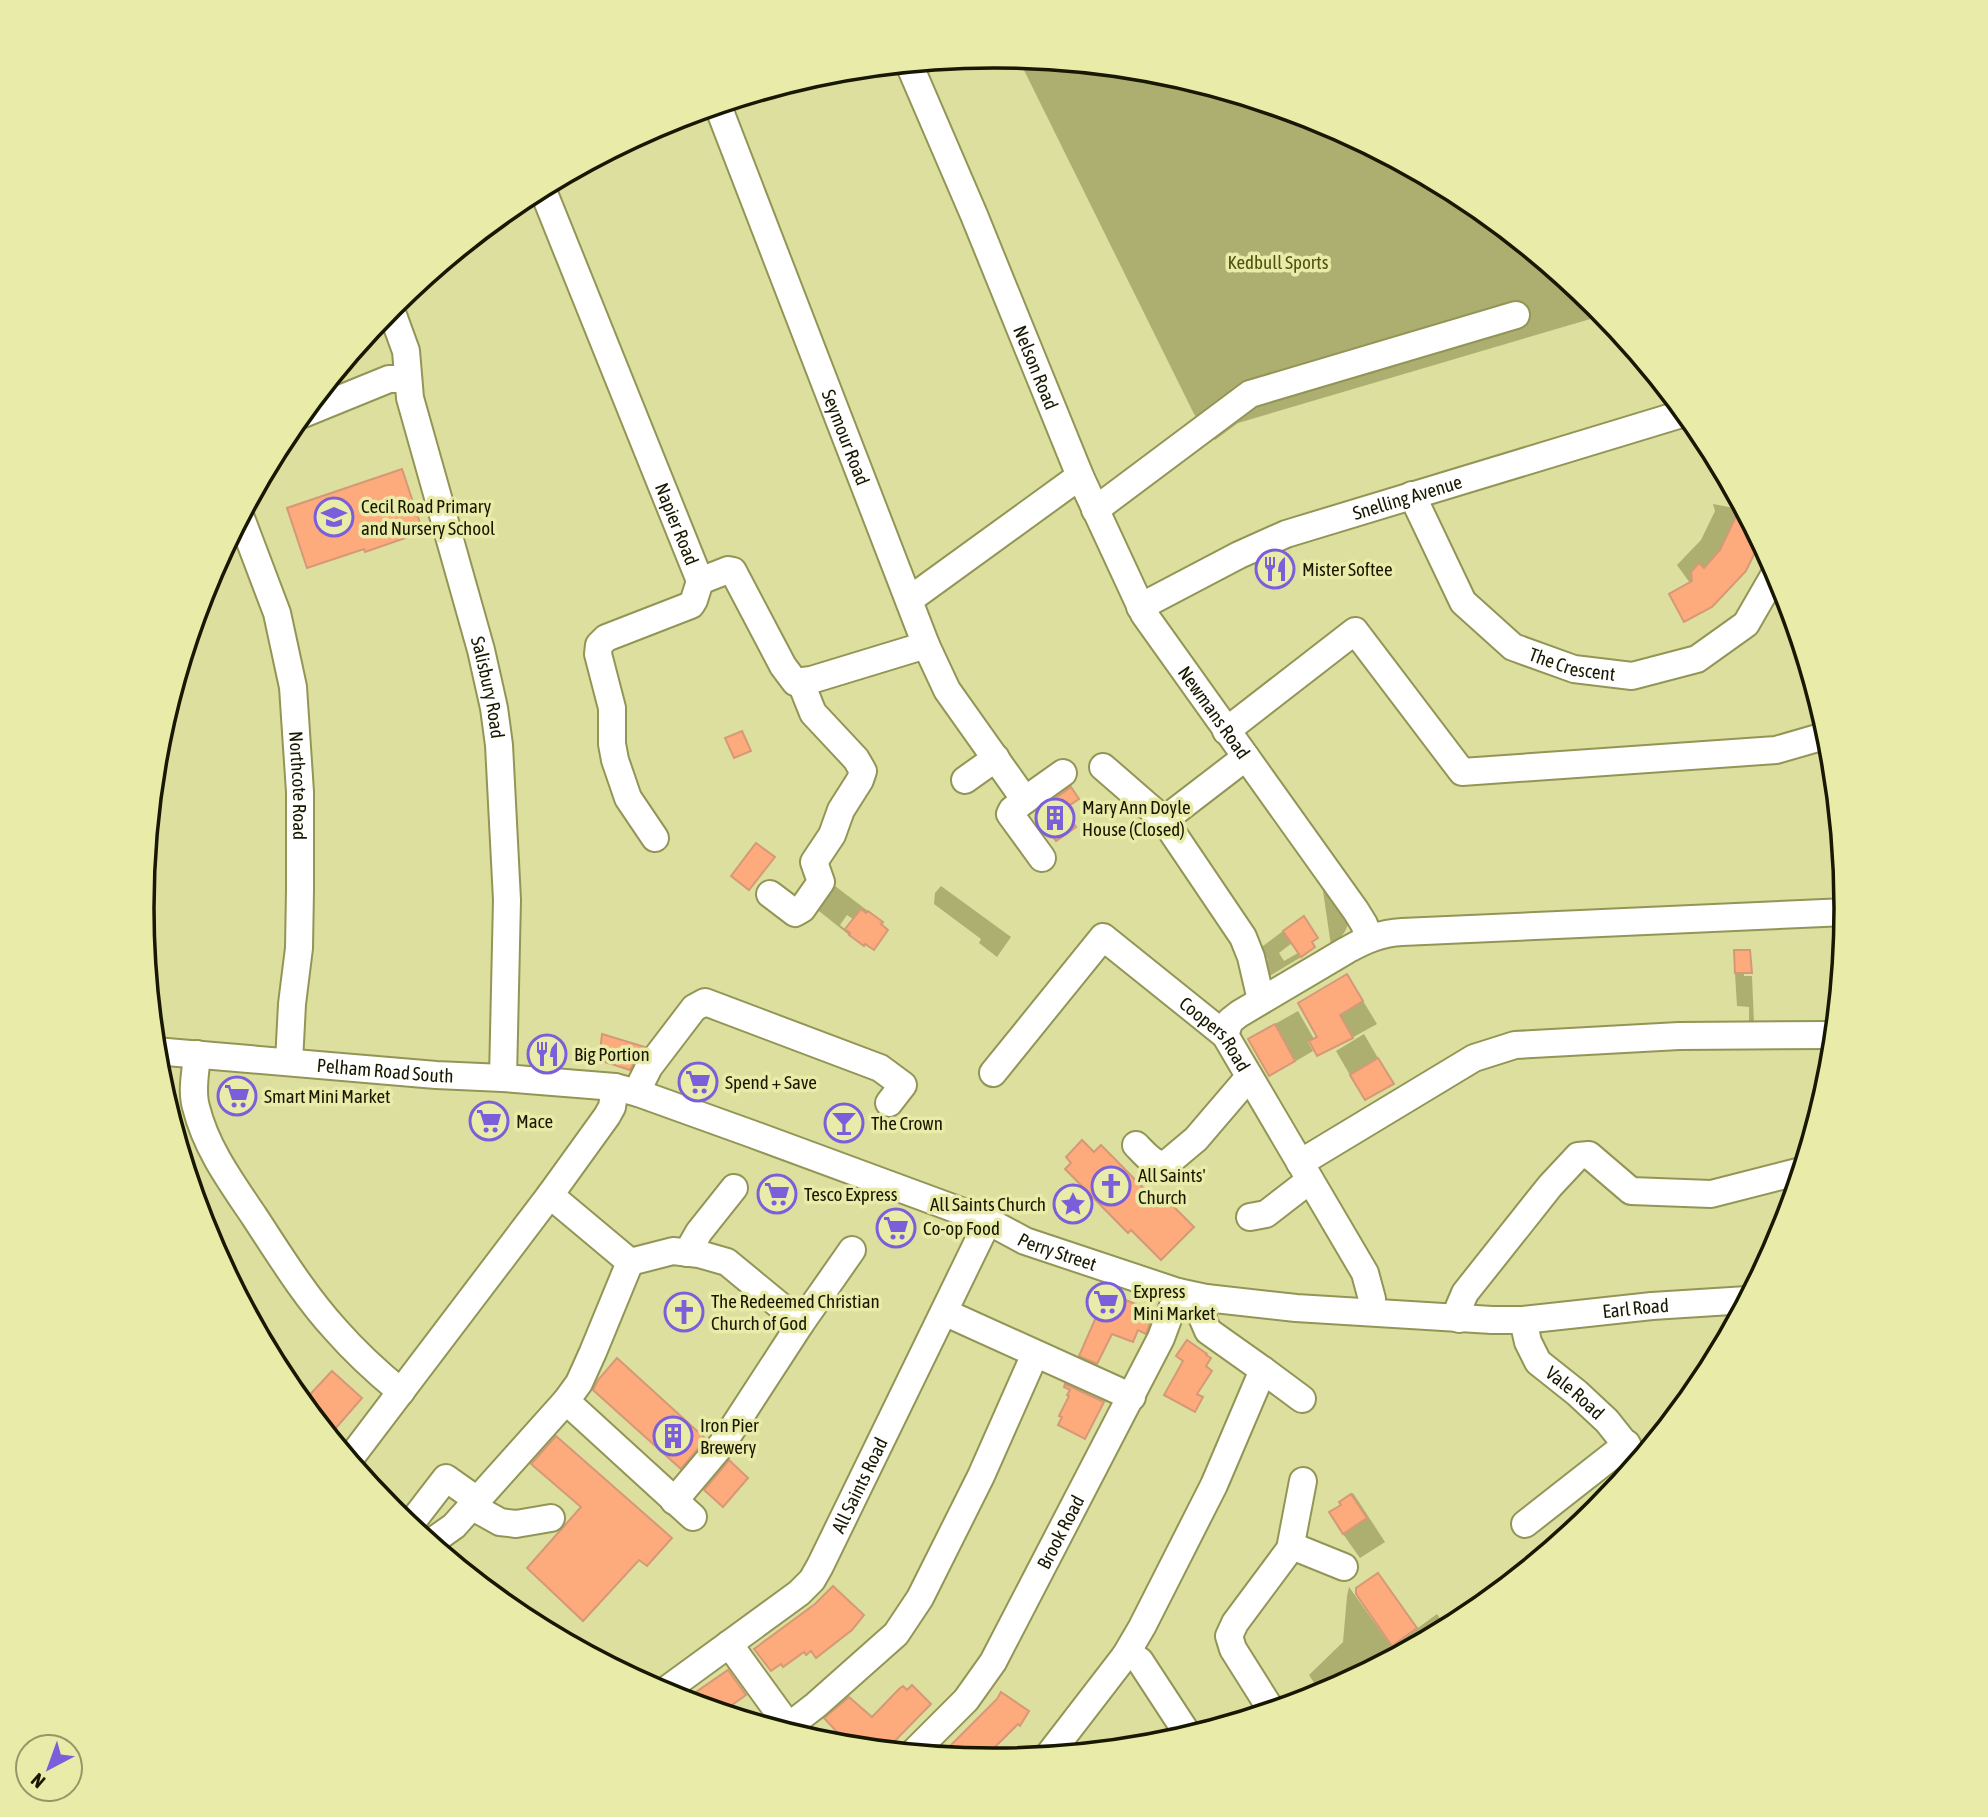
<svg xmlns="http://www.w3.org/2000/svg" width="1988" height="1817" viewBox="0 0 1988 1817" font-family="'Asap Condensed',sans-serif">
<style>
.green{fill:#adaf71}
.building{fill:#fdaa7c;stroke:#d59978;stroke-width:2}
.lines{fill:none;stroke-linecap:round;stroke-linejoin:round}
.minor-casing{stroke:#939556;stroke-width:30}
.minor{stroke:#fff;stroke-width:26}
.labels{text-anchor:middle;stroke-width:7;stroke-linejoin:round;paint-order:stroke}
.park-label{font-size:19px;fill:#52520c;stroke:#e9eca9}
.street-label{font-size:19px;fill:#181801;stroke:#e9eca9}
.poi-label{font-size:19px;fill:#181801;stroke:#e9eca9;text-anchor:start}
.rim{fill:none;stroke:#181801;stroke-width:3.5}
</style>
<rect width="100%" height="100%" fill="#dcdf9d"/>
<g class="green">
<path d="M1018,58L1161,72L1321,121L1468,200L1597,306L1604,315L1238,423L1215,440L1194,414Z"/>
<path d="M1713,504L1739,509L1738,516H1736L1723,545L1724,547L1703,569L1697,565L1691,572L1694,577L1690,583L1677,565L1701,540L1715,511Z"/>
<path d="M831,883L868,911L866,913L860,909L853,919L847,915L840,925L850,933L849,935L814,907Z"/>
<path d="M1322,884C1342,908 1364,921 1331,946Z"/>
<path d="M941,886L1011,937L997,957L979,943L981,939L934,904L935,893Z"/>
<path d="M1283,931L1292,943L1279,953L1284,961L1298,953L1301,957L1263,980L1255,970L1268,960L1259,949Z"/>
<path d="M1735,973H1744V976H1752L1754,1023H1749V1007L1737,1006Z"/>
<path d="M1351,998L1356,1006L1363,1001L1377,1024L1330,1050L1324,1048L1340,1015L1347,1011L1343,1003Z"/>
<path d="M1298,1011L1314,1039L1308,1042L1313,1051L1296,1061L1291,1054L1284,1058L1282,1053L1288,1049L1275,1024Z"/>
<path d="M1364,1034L1378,1058L1369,1063L1360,1077L1356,1071L1350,1075L1336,1051Z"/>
<path d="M1353,1493L1385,1542L1360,1558L1343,1534L1367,1518L1351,1494Z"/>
<path d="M1349,1587L1392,1647L1437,1614L1447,1629L1322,1695L1309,1675L1343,1642L1347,1596Z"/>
</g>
<g class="building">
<path d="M402,469L423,532L365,552L364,549L307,568L287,508Z"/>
<path d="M1741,506L1760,542L1746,571L1712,607L1684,622L1669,594L1692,581L1691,572L1699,563L1704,568L1720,550Z"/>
<path d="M742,731L751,751L734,758L725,738Z"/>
<path d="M1071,787L1079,799L1064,809L1076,827L1056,841L1036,812Z"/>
<path d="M756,843L775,857L749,890L731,876Z"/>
<path d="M861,909L866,913L868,911L883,922L881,924L888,930L874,950L865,944L864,946L849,935L850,933L845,929Z"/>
<path d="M1304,916L1318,938L1312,942L1315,947L1301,957L1283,931Z"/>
<path d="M1734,950H1750L1752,973H1735Z"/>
<path d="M1347,974L1363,1001L1340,1015L1353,1038L1317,1056L1309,1041L1317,1037L1298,1003Z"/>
<path d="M1275,1024L1295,1061L1269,1076L1248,1039Z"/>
<path d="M602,1034L645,1047L630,1070L599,1060Z"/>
<path d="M1378,1058L1394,1084L1365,1100L1350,1075Z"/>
<path d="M1082,1140L1094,1152L1101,1145L1161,1206L1167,1200L1194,1227L1161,1260L1131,1230L1128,1233L1065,1169L1071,1163L1066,1157Z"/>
<path d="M1107,1292L1154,1312L1146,1334L1138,1330L1133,1342L1112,1334L1097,1364L1079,1356Z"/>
<path d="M1187,1340L1207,1354L1206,1355L1211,1358L1206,1366L1212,1371L1197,1394L1203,1397L1195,1412L1164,1395L1183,1361L1176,1356Z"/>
<path d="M617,1358L706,1439L681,1469L593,1390L598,1380Z"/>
<path d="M332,1371L362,1398L329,1436L302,1403Z"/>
<path d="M1065,1384L1104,1402L1085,1439L1058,1425L1062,1417L1059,1416L1069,1396L1067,1395L1070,1390L1064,1387Z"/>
<path d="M556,1436L672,1538L647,1566L639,1560L583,1621L527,1568L581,1507L531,1464Z"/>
<path d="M729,1460L748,1478L723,1507L704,1490Z"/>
<path d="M1351,1494L1367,1518L1343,1534L1329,1512L1341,1505L1339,1502Z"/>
<path d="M1378,1573L1417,1628L1392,1646L1356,1594V1588Z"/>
<path d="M833,1586L864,1615L852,1630L816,1658L811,1651L806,1655L804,1652L783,1667L781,1664L771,1671L754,1649L815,1604Z"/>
<path d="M728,1670L746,1695L722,1712L709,1709L696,1692Z"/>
<path d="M912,1685L931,1704L886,1750L851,1747L824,1718L849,1697L872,1717L899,1689L903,1686L907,1690Z"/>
<path d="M1001,1692L1029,1711L1020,1726L1018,1724L982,1760L940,1756L997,1699Z"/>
</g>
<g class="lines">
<defs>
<g id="minor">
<path id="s1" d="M909,64L974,215L1080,476L1144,614L1356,911L1364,924L1369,938"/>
<path id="s2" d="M718,106L926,645L947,690L1025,800L1012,810L1010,814L1042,858"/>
<path id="s3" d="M542,188L700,581L728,570L733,571L783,666L795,682L811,680L926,645"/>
<path id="s4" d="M390,307L406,351L410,398L481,650L494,708L499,745L507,900L503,1078"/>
<path d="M303,414L389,379H408"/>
<path id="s5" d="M1412,495L1463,602L1513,647L1574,669L1632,676L1697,659L1746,624L1776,572"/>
<path d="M1095,510L1250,394L1516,315"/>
<path id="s6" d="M241,518L277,613L293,687L300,792V890L299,948L292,1004L289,1062"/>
<path d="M909,600L1080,476"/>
<path id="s7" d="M1140,607L1239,555L1286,534L1685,413"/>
<path d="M1226,731L1355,631L1462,772L1776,750L1828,735"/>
<path d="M1246,757L1164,820L1243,937L1251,957L1261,1000"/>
<path d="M1103,767L1164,820"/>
<path d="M965,780L996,758"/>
<path d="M1025,800L1063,773"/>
<path d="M655,838L628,798L615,760L612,744V708L598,654L599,645L606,638L691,605L694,600L700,581"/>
<path d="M770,894L795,913L802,909L821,882L814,862L832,835L841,810L860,780L863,771L856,759L813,713L801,683"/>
<path d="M1225,1035L1230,1021L1239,1014L1347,950C1365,940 1381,933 1402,932L1846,912"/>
<path id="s8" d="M155,1051L436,1075L503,1078L615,1087L638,1093L752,1134L988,1221L1025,1241L1178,1292L1206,1298L1296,1308L1492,1320H1523L1652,1306L1747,1300"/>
<path d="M197,1054C196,1071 191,1090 196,1107C206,1148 231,1182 254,1216C279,1254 304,1295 335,1329C355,1352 378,1373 401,1392"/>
<path id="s9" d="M993,1073L1103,937L1225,1035L1365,1273L1372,1299L1369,1312"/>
<path d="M638,1093L642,1081L649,1067L694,1008L705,1002L880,1068L903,1085L889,1103"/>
<path d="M1136,1145C1144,1153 1153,1165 1165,1165L1196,1139L1249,1077"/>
<path d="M1300,1163L1474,1058L1515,1045L1679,1036L1834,1035"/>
<path d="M550,1195L630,1262"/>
<path d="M1250,1217L1266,1214L1310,1180"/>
<path d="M687,1253L699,1232L734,1188"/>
<path d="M630,1262L673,1251L699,1254L727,1262L801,1323L852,1250"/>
<path d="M1206,1298L1202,1317L1208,1331L1263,1370L1302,1399"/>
<path d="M944,1312L1132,1397"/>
<path d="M1459,1319V1307L1465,1293L1550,1186L1578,1156L1589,1155L1631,1191L1711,1194L1801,1171"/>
<path id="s10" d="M1523,1320L1528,1342L1538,1362L1577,1393L1607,1421L1638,1460"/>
<path d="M566,1401L693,1517"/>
<path d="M349,1460L550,1195L607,1116L612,1107L615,1087"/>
<path d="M674,1501L723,1443L801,1323"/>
<path d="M471,1506L500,1522L516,1524L551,1518"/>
<path d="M1525,1524L1627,1444"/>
<path d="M409,1526L446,1478L477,1500"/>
<path d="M430,1543L454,1526L566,1401L579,1383L593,1352L630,1262"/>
<path d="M1292,1546L1344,1567"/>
<path d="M729,1644L795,1735"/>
<path d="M1125,1656H1133L1140,1661L1189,1736"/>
<path id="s11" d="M662,1693L799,1593L812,1580L820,1566L988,1221"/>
<path d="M1272,1711L1233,1649L1229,1636L1235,1623L1290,1549L1303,1481"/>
<path d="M789,1726L816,1705L896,1634L920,1598L981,1476L1035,1354"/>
<path id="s12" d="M913,1753L966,1700L993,1662L1161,1338L1178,1292"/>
<path d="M1048,1756L1125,1656L1142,1627L1214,1485L1263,1370"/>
</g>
</defs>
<use href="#minor" class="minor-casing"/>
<use href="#minor" class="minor"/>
</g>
<defs>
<symbol id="school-ring" viewBox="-11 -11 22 22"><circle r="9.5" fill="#e9eca9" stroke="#7b5fda" stroke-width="1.5"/><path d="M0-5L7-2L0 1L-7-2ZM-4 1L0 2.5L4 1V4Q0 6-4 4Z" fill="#7b5fda"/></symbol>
<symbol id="restaurant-ring" viewBox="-11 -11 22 22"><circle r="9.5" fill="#e9eca9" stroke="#7b5fda" stroke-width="1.5"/><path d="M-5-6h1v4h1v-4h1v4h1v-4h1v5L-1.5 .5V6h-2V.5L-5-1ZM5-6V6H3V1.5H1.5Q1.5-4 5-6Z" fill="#7b5fda"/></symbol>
<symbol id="building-ring" viewBox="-11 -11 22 22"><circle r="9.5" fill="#e9eca9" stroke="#7b5fda" stroke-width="1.5"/><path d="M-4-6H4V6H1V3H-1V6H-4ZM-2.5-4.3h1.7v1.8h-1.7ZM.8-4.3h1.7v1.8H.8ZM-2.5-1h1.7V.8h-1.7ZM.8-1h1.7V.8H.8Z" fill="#7b5fda"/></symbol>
<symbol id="supermarket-ring" viewBox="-11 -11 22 22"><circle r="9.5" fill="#e9eca9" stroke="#7b5fda" stroke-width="1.5"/><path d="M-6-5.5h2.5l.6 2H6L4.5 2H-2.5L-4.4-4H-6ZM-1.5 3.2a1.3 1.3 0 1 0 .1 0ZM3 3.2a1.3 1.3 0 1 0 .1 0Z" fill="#7b5fda"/></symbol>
<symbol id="bar-ring" viewBox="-11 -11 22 22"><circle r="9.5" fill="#e9eca9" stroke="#7b5fda" stroke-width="1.5"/><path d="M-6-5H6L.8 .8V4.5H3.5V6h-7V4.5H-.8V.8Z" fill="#7b5fda"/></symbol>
<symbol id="church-ring" viewBox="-11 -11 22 22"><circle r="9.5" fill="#e9eca9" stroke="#7b5fda" stroke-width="1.5"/><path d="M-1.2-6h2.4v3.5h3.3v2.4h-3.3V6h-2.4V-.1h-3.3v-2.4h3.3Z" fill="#7b5fda"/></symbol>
<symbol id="sight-ring" viewBox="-11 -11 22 22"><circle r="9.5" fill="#e9eca9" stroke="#7b5fda" stroke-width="1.5"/><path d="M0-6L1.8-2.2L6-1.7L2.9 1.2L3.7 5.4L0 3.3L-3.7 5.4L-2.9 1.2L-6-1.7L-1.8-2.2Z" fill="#7b5fda"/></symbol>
</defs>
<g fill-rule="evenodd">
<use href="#school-ring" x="312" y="495" width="44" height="44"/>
<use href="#restaurant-ring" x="1253" y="547" width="44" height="44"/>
<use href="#building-ring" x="1033" y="796" width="44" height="44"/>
<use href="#restaurant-ring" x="525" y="1032" width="44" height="44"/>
<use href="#supermarket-ring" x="676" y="1060" width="44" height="44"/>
<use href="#supermarket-ring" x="215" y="1074" width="44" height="44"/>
<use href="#supermarket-ring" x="467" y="1099" width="44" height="44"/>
<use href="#bar-ring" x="822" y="1101" width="44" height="44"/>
<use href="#church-ring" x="1089" y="1164" width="44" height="44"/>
<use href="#supermarket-ring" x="755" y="1172" width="44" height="44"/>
<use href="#sight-ring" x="1051" y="1182" width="44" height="44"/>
<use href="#supermarket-ring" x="874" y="1206" width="44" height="44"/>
<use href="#supermarket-ring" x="1084" y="1280" width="44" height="44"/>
<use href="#church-ring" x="662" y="1290" width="44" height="44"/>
<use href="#building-ring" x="651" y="1414" width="44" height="44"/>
</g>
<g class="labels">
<g class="park-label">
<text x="1278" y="269">Kedbull Sports</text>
</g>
<g class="street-label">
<text dy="7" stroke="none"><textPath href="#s1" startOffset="329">Nelson Road</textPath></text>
<text dy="7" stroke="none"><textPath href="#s2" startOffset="355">Seymour Road</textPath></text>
<text dy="7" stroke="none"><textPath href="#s7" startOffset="290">Snelling Avenue</textPath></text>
<text dy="7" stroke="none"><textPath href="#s3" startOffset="362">Napier Road</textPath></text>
<text dy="7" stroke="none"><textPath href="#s5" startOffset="248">The Crescent</textPath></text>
<text dy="7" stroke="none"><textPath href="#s4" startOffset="394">Salisbury Road</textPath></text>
<text dy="7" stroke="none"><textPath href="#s1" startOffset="719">Newmans Road</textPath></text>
<text dy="7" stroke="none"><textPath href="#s6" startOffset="276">Northcote Road</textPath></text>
<text dy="7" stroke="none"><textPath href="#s9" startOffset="324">Coopers Road</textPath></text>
<text dy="7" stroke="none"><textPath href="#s8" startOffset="231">Pelham Road South</textPath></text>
<text dy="7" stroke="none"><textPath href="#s8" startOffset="934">Perry Street</textPath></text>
<text dy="7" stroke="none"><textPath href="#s8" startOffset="1521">Earl Road</textPath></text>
<text dy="7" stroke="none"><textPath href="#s10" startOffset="93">Vale Road</textPath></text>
<text dy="7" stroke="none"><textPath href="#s11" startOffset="294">All Saints Road</textPath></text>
<text dy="7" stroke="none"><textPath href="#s12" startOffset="268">Brook Road</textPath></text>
</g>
<g class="poi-label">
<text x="361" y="513">Cecil Road Primary<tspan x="361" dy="22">and Nursery School</tspan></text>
<text x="1302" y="576">Mister Softee</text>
<text x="1082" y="814">Mary Ann Doyle<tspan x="1082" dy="22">House (Closed)</tspan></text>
<text x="574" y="1061">Big Portion</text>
<text x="725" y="1089">Spend + Save</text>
<text x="264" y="1103">Smart Mini Market</text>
<text x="516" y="1128">Mace</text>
<text x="871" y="1130">The Crown</text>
<text x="1138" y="1182">All Saints'<tspan x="1138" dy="22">Church</tspan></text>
<text x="804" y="1201">Tesco Express</text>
<text x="1046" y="1211" text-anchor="end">All Saints Church</text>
<text x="923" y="1235">Co-op Food</text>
<text x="1133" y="1298">Express<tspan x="1133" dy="22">Mini Market</tspan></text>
<text x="711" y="1308">The Redeemed Christian<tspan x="711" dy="22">Church of God</tspan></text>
<text x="700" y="1432">Iron Pier<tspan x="700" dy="22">Brewery</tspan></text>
</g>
</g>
<path d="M0 0H1988V1817H0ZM154 908a840 840 0 1 1 1680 0a840 840 0 1 1-1680 0Z" fill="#e9eca9" fill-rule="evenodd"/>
<path class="rim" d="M154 908a840 840 0 1 1 1680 0a840 840 0 1 1-1680 0Z"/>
<g transform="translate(49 1768) rotate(221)"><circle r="33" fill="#e9eca9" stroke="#959766" stroke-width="2"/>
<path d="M0-5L12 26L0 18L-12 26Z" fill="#7b5fda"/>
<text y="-10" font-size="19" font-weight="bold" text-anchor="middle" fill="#181801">N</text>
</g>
</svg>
